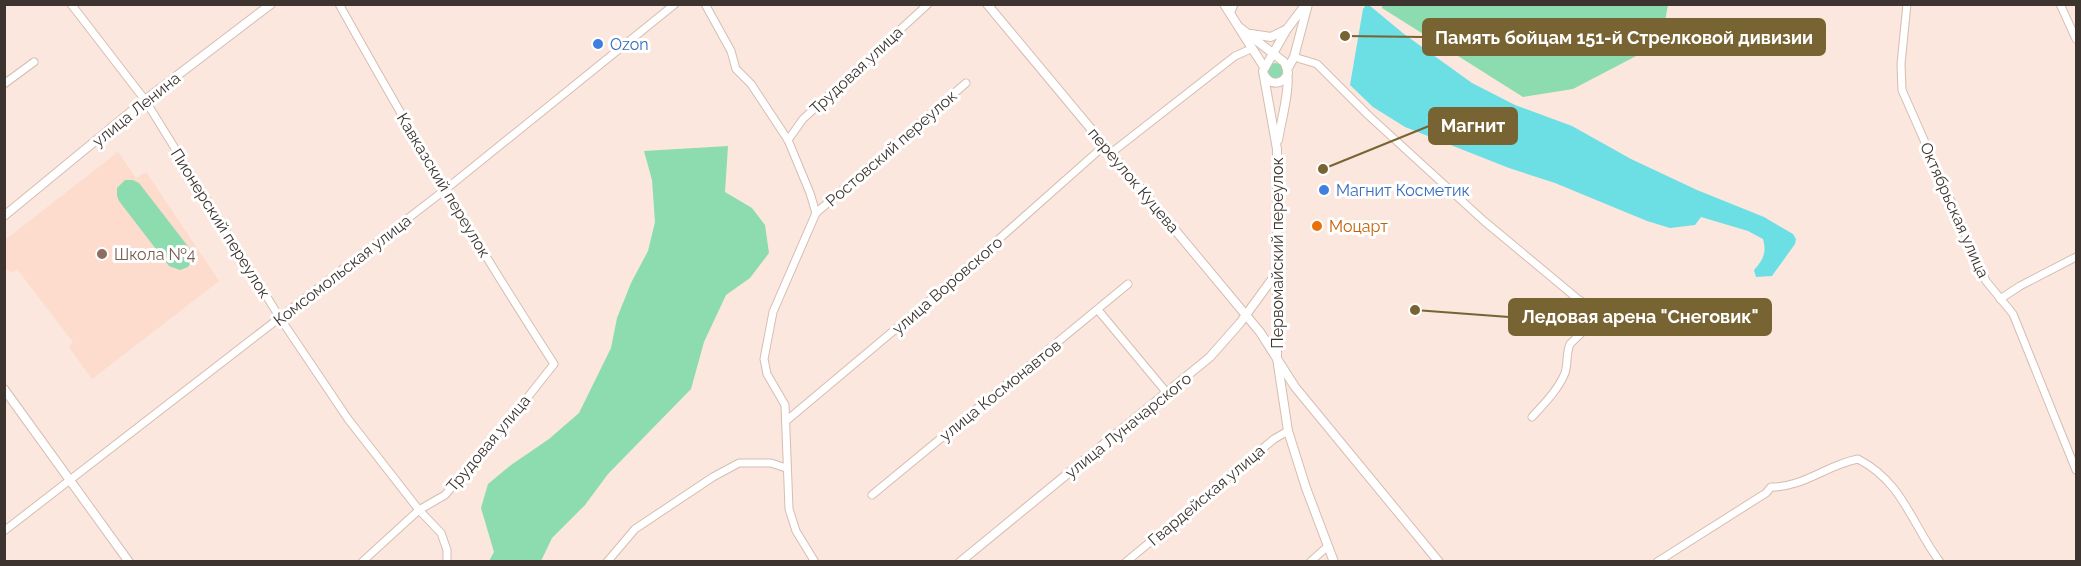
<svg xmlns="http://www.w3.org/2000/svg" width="2081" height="566" viewBox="0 0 2081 566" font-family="Raleway,sans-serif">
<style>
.built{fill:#fddbcd}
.green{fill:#8cdcb0}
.water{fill:#6cdfe5}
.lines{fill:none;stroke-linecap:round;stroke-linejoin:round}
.minor-casing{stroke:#d6bdb2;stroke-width:9}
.tertiary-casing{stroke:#d6bdb2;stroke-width:10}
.minor{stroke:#fff;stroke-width:7}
.tertiary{stroke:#fff;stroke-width:8}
.shop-dot{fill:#3f7fe0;stroke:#fff;stroke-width:2}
.food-dot{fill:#e8710a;stroke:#fff;stroke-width:2}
.education-dot{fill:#8d6e63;stroke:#fff;stroke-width:2}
.labels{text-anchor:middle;stroke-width:6;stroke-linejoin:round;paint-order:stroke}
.shop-label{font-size:16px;fill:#366cbe;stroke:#fff;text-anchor:start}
.street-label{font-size:16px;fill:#3e342f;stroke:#fff}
.food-label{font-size:16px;fill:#c56008;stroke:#fff;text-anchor:start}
.education-label{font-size:16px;fill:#785e54;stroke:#fff;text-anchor:start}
.leader{fill:none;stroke:#786332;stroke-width:2}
.callout-dot{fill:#786332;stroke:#fff;stroke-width:2}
.callout{fill:#786332;stroke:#786332;stroke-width:2}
.callout-label{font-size:18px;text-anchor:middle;font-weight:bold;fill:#fff}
</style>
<rect width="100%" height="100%" fill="#fbe7dd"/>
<path class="built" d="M118,152L136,178L146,172L219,281L92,379L69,347L73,342L17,269L11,273L7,269L5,270V240Z"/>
<g class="green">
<path d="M1382,5L1668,4V5L1661,43L1573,89L1523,97L1382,8Z"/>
<circle cx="1275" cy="71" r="8"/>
<path d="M728,146L725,192L752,208L765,225L769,253L750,278L726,295L704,342L691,389L608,474L585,505L552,538L541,561H489L494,552L481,508L488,484L511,465L549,439L579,413L611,348L617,318L631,283L648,251L655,222L652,180L644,151Z"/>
<path d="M125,180H133L139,183L190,249L193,259L188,267L180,270L169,266L119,201L117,196V188Z"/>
</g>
<path class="water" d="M1366,5H1369L1404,34L1472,83L1515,105L1572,126L1631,159L1697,190L1764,217L1793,234L1796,239L1795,244L1772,276L1756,277L1754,270C1763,260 1767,253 1763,239L1748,231L1701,217L1695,225L1670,228L1647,221L1555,183L1509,168L1405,127L1373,107L1350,85L1363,9Z"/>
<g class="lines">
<defs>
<g id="minor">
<path d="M71,4L145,100L280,318L348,419L419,510L441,533L447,550V562"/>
<path d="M339,4C407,126 478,247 554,364L512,417L445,495L419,510L362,562"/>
<path d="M705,4L731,51L736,69L751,84L788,140L810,193L816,213L773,312L764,359L767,374L785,405L789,509L796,531L815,562"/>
<path d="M1907,4L1901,64L1902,90L1986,281L2013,314L2076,470"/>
<path d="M2060,4L2076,39"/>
<path d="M1230,14L1234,4"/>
<path d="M1294,57L1317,64L1368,115L1484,221L1579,300L1603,312L1570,344C1566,353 1568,364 1565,373C1558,390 1544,404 1532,417"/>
<path d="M4,84L34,62"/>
<path d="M788,140L803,119L928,4"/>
<path d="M1111,153L1235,56L1251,49"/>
<path d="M816,213L966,83"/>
<path d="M2000,299L2020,286L2076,257"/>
<path d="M1098,310L1167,393"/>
<path d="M786,421L929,301L1105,145"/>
<path d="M872,495L1128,284"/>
<path d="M4,531L446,189L675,4"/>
<path d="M607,562L635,529L713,477L739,463H771L786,468"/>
<path d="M1126,562L1274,439L1288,431"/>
<path d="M1310,562L1328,546"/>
<path d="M1657,562L1766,493L1771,487C1805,487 1826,465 1858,459C1903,482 1912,525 1940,562"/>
</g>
<g id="tertiary">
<path d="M987,4L1260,332L1295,387L1439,562"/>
<path d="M1224,4L1264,67"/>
<path d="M1306,4L1287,29L1263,71L1277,149V358L1288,431L1306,488L1334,562"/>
<path d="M1239,27L1284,62C1294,77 1281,121 1278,140"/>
<path d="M1251,34L1271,37L1287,29"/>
<path d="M1288,68L1294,57L1308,4"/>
<path d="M1264,75C1271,86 1283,85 1288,73"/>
<path d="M4,216L145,100L271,4"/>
<path d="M4,389L129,562"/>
<path d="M960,562L1210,357L1240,323L1278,271"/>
</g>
</defs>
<use href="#minor" class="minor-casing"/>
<use href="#tertiary" class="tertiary-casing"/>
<use href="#minor" class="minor"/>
<use href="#tertiary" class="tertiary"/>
</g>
<g class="shop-dot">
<circle cx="598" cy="44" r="6"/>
<circle cx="1324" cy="190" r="6"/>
</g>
<circle class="food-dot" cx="1317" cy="226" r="6"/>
<circle class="education-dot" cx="102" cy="254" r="6"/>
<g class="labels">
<g class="shop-label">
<text x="610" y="50">Ozon</text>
<text x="1336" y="196">Магнит Косметик</text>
</g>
<g class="street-label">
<text transform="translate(856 70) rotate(-43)" y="6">Трудовая улица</text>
<text transform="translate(136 109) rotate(-39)" y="6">улица Ленина</text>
<text transform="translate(891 148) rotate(-41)" y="6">Ростовский переулок</text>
<text transform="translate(1134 180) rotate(50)" y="6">переулок Куцева</text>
<text transform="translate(444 185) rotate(59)" y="6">Кавказский переулок</text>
<text transform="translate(1955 210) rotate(66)" y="6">Октябрьская улица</text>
<text transform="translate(221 223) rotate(58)" y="6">Пионерский переулок</text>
<text transform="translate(1277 253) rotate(-90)" y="6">Первомайский переулок</text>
<text transform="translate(342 270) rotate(-38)" y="6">Комсомольская улица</text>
<text transform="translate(947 285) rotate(-41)" y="6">улица Воровского</text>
<text transform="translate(1000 390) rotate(-39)" y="6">улица Космонавтов</text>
<text transform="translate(1128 425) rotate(-39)" y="6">улица Луначарского</text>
<text transform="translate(488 443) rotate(-50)" y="6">Трудовая улица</text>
<text transform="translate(1206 495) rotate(-40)" y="6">Гвардейская улица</text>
</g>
<g class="food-label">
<text x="1329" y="232">Моцарт</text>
</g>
<g class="education-label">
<text x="114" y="260">Школа №4</text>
</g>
</g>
<path class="leader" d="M1345 36L1423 37M1323 169L1429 126M1415 310L1509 317"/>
<g class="callout-dot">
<circle cx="1345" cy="36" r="6"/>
<circle cx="1323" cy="169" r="6"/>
<circle cx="1415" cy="310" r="6"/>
</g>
<g class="callout">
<rect x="1423" y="19" width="402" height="36" rx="6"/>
<rect x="1429" y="108" width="88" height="36" rx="6"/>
<rect x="1509" y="299" width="262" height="36" rx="6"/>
</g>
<g class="callout-label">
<text x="1624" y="44">Память бойцам 151-й Стрелковой дивизии</text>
<text x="1473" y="132">Магнит</text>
<text x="1640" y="323">Ледовая арена "Снеговик"</text>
</g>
<rect width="2081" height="566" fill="none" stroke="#3e342f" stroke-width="12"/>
</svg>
